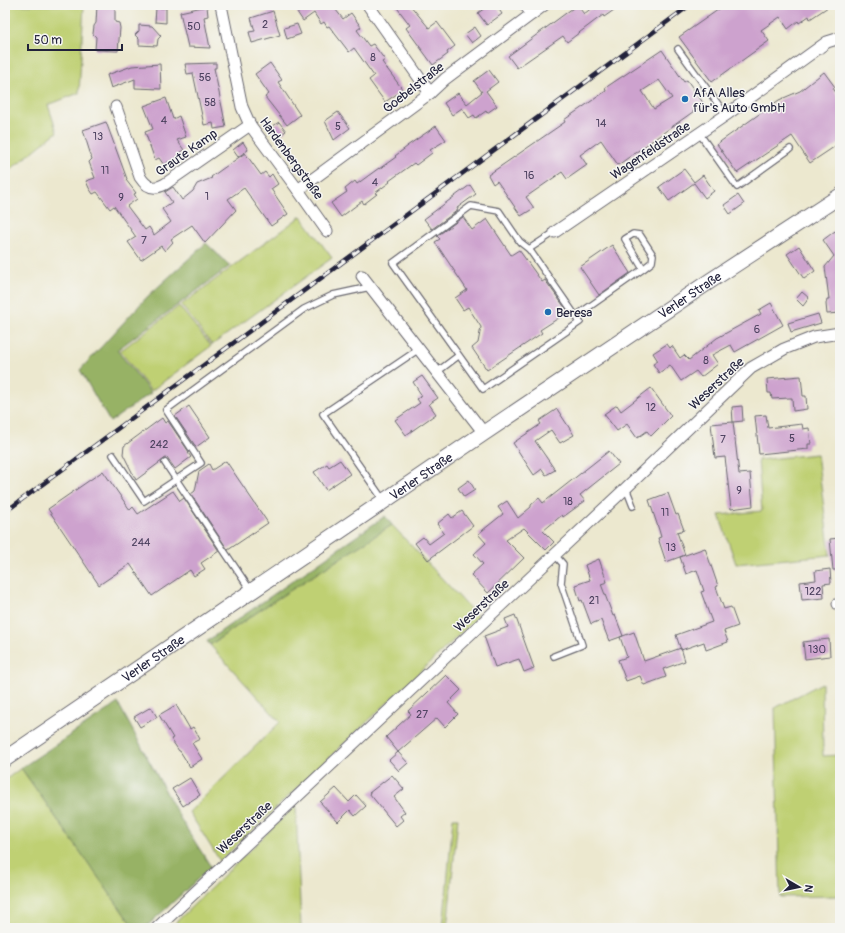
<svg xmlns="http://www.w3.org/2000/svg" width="845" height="933" viewBox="0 0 845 933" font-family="Pangolin,sans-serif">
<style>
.green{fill:#bfd073;stroke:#707957}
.forest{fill:#97b265;stroke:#5c6a50}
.building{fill:#cda2ce;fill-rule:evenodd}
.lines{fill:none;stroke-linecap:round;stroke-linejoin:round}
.service-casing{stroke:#69676f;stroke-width:8}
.minor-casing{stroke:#69676f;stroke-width:13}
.secondary-casing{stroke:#69676f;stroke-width:17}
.service{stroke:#fff;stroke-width:5.5}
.minor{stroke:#fff;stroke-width:11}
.secondary{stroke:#fff;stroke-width:15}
.rail-casing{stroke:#22223b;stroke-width:4.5}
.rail{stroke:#f6f6f2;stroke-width:3;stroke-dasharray:9;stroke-linecap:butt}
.poi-dot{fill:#1f6fb2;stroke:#f6f6f2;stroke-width:1.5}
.labels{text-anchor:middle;stroke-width:3;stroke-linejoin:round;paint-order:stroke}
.number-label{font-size:11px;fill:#4d4260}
.street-label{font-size:13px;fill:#22223b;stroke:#f6f6f2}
.poi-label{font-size:13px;fill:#22223b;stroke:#f6f6f2;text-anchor:start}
</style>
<rect width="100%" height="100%" fill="#f6f6f2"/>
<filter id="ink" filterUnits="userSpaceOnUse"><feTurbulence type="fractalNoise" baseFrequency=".025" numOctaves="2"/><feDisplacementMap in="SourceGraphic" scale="8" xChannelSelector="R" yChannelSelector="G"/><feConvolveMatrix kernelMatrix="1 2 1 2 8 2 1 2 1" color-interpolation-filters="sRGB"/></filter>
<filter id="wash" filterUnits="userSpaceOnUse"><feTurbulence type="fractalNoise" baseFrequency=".012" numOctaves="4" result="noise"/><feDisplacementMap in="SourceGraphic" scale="16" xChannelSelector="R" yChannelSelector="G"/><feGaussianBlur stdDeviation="0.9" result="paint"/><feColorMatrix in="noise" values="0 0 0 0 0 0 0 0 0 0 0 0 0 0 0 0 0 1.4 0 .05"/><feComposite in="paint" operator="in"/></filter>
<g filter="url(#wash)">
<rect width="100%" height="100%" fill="#ece8cf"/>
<g class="green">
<path d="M5,5H84L79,93L48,105L57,132L5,174Z"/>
<path d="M301,216L332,258L212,345L181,305Z"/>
<path d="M179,306L211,346L151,391L120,351Z"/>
<path d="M817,454L830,555L736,564L719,515L762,511L758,460Z"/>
<path d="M392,525L478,617L220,861L189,812L280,722L210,645L266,606Z"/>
<path d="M822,683L823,756L840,755V896L780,897L775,708Z"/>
<path d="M21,768L134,928H5V780Z"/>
<path d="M296,805L301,928H170Z"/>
<path d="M453,818H458L447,928H443Z"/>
</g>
<g class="forest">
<path d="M206,243L230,266L117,350L151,393L110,422L80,370L147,297Z"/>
<path d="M385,516L392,525L266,606L210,645L207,641Z"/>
<path d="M118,703L180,818L211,867L145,928H134L21,768Z"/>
</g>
<g id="blocks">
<g class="building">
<path d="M97,5H115V22L119,23L120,28L118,51L95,50L96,37L93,34L94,26L96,23Z"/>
<path d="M305,5H332L343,19L351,13L361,27L357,30L369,46L373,44L385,60L382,62L403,90L385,102L369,80L374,76L354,48L349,52L329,26L327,27L324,22L321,24L314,13L303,21L297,12Z"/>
<path d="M395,5H410L429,28L437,22L455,46L447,52L448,54L433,65L406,28L410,25Z"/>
<path d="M489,5H496L502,14L487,25L478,13Z"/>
<path d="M577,5L584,14L593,7L595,9L598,8L596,5H621L604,17L603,15L596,20L567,42L563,36L517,68L508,56Z"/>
<path d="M725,5H831L810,19L809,16L799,23L798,21L788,29L780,17L761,30L769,41L712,82L679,37Z"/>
<path d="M207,6L208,16L204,17L210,48L188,47L180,12Z"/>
<path d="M156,8H166V23L155,22Z"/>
<path d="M273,11L280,35L252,43L249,32L255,31L251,18Z"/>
<path d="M297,24L301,34L287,39L284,28Z"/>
<path d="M139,25L152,26L161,36L158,39L157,46L139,45V39L135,35L139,31Z"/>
<path d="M475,27L481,36L472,43L465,34Z"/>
<path d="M662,50L684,82L687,80L704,104L618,165L601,140L580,155L587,165L567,179L562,172L526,197L534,208L521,216L497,181L493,184L488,175L565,122L564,120L606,91L605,88ZM659,80L672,98L654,109L642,91Z"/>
<path d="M216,63V68H214L226,127L214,129L213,123L204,125L193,73L187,74L185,64Z"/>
<path d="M270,63L282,80L278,82L300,115L287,125L265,97L269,94L255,74Z"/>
<path d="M160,64L161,89L135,88V79L111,88L107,75L132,66Z"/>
<path d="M489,70L498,82L486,91L497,106L487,113L486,111L476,118L474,115L469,118L462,108L452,115L444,103L458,93L467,104L482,92L474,81Z"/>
<path d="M824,72L835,87L833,88L840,99V143L810,163L792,136L737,173L717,144L779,100L800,91Z"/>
<path d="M166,98L173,119L179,116L186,137L177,140L184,150L180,153L176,160L168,162L164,165L159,158L155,160L145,132L153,129L144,106Z"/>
<path d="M338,112L350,128L334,140L325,121Z"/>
<path d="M106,122L127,179L126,180L136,193L134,194L137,199L127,206L145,230L149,227L154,235L171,222L162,209L172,202L165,192L173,187L182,200L193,191L197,184L212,178L211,177L245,153L261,175L265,172L269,177L272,174L278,184L271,189L288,214L271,226L244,188L228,199L236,210L205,243L192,225L171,239L173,242L165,251L161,246L141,260L128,242L136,237L114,206L110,209L97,192L93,194L89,188L86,181L95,178L89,162L92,159L83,130Z"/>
<path d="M279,122L286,131L277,137L270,128Z"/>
<path d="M436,126L446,140L430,150L432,153L416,165L414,163L389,181L390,182L375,193L377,194L364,204L362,201L341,217L331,203L347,192L345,189L355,181L357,184L379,168V169L396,157L395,156L408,146H407Z"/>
<path d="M243,142L248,150L238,157L233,150Z"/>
<path d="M684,169L694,182L703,175L714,191L705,198L694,183L669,201L659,187Z"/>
<path d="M470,185L476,194L457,208L458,210L432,229L424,219Z"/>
<path d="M738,195L744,204L730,214L724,205Z"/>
<path d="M463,217L472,230L487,219L511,255L519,250L542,282L545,280L568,312L540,330L542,333L487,370L472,348L478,343L481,327L468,307L463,310L455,298L467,290L435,242L440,239L437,236Z"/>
<path d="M835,231L840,238V313L827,314L826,304L827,299H829L825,267L834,256L823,240Z"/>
<path d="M612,245L630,273L599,295L580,267Z"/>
<path d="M799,246L815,271L804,279L787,254Z"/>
<path d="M802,292L809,298L803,306L796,299Z"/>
<path d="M771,303L783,325L735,352L731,345L712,355L718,364L701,377L696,371L681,381L670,365L659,373L653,364L658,361L653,353L667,344L670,348L672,346L680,358L684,355L689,360L717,338L761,314L759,310Z"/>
<path d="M818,314L821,323L791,332L788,323Z"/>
<path d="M422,376L438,398L429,404L436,414L406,435L395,420L420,403L417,399L422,396L413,382Z"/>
<path d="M801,376L803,396H806L807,409L793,411L792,398H789L772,399L771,393H768L767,379Z"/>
<path d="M651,388L671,416L651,436L647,431L637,438L627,424L617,431L604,414L617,405L621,411Z"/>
<path d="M189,406L210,437L196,447L175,416Z"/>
<path d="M742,406L743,421L733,422L732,407Z"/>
<path d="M557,409L574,435L560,443L551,430L535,441L555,470L546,475L542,469L534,475L513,443L541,424L539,421Z"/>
<path d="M766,415L768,428L802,424L803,429L809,428L811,444H808V449L759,454L755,416Z"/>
<path d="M162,418L165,423L168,421L189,452L188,453L191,457L175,469L167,457L136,480L123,454L124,446Z"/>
<path d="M733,422L739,474L750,473L753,506L731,509L725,457L715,458L711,424Z"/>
<path d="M609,451L619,464L580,495L585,501L563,517L562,515L543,531L554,542L546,550L524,528L506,540L524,558L488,593L471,575L483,564L474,554L486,543L478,534L503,514L498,507L507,501L518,518L531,507V505L539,498L543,503Z"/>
<path d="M340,460L350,474L326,490L314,472L327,464L329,467Z"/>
<path d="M226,461L268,523L228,550L191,494L195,491L199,471L209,464L212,470Z"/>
<path d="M103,471L130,510L133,507L138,514L173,491L180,501L184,498L219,551L201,563L205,569L194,576L190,570L152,596L130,564L99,585L48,509Z"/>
<path d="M469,480L475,490L464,497L458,488Z"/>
<path d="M668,493L676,515L678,514L684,530L677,532L685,555L666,562L658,538L661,537L659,530L649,500Z"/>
<path d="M462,511L473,526L428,560L415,543L423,537L429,544L444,533L437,524L449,514L452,518Z"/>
<path d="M840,538V570H833L830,539Z"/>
<path d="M705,548L718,586L716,587L724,609L731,607L738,626L724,631L728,642L706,650L704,642L681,650L676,635L712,622L701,592L704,591L697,570L686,574L680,557Z"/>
<path d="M599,559L607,582L601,584L613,616L615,615L623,636L609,641L601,620L591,624L582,600L580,601L575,585L590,580L585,565Z"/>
<path d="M830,569L831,583L823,584L824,598L802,600L800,582L816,580L815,571Z"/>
<path d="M515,615L534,668L524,672L519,659L495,667L484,636L508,627L505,619Z"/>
<path d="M634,632L644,661L681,648L685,661L663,669L666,677L644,685L640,676L626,681L618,660L627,657L620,637Z"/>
<path d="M829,639L830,656L805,659L803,642Z"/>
<path d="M446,675L461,690L448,703L458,714L445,727L437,718L398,752L408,763L399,771L389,760L398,752L386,737L411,714L408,711Z"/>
<path d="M176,705L190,729L193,727L200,739L192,743L202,759L190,767L180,751H179L171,739L173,738L159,715Z"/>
<path d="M151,707L157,717L140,727L134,717Z"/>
<path d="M392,775L404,789L394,797L405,812L400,816L403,820L396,826L369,793Z"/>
<path d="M190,778L200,795L183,806L172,789Z"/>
<path d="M336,788L349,802L356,795L366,806L355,816L350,810L338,822L320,802Z"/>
</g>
</g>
</g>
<g filter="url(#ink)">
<use href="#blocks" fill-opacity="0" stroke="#69676f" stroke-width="1"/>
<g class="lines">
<defs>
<g id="service">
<path d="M678,49L726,115"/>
<path d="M699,133L737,187L790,149"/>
<path d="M471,206L499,211L520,242L529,249L580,322L483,389L393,263Z"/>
<path d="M529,249L555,232"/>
<path d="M576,316L643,269L652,262L653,255L640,235L633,234L625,239L643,269"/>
<path d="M437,372L458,356"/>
<path d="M113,455L144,501L201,463L166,410L304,309L333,295L370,287"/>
<path d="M165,463L251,591"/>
<path d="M626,488L633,506"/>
<path d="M384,501L323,414L419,349"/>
<path d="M554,656L582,645L561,583L563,564L555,555"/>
</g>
<g id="minor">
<path d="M221,5L242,107L250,125L298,190L327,231"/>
<path d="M368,5L430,93"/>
<path d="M525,5L532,14"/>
<path d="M116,107L140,177C147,188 154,190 165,184L250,125"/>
<path d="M298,190L415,104L430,93L445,79L544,5"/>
<path d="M555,232L726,115L827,42L840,38"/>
<path d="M362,276L484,433"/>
<path d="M838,604H840"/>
<path d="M157,928L626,488L751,368L784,349L814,337L840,333"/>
</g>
<g id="secondary">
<path id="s1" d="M5,759L484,433L710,281L840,196"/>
</g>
</defs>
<use href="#service" class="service-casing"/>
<use href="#minor" class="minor-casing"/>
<use href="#secondary" class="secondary-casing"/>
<use href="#service" class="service"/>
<use href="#minor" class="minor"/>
<use href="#secondary" class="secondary"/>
<defs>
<path id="rail" d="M5,512L690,5"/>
</defs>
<use href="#rail" class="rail-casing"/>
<use href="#rail" class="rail"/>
</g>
</g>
<g class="poi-dot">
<circle cx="685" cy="99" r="4"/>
<circle cx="548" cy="312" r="4"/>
</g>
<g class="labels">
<g class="number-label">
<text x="265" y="28">2</text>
<text x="194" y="30">50</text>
<text x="373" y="61">8</text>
<text x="205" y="81">56</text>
<text x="210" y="106">58</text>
<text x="164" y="124">4</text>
<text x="601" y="127">14</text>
<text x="338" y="130">5</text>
<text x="98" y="140">13</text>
<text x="105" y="174">11</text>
<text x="529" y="179">16</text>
<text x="375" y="186">4</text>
<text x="207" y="200">1</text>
<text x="121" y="201">9</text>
<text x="144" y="244">7</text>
<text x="757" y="333">6</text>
<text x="706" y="364">8</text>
<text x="651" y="411">12</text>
<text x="792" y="442">5</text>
<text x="723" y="443">7</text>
<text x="159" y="448">242</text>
<text x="739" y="494">9</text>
<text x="568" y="505">18</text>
<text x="665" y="516">11</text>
<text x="141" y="546">244</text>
<text x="671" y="551">13</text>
<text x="813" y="595">122</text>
<text x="594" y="604">21</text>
<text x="817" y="653">130</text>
<text x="422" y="718">27</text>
</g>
<g class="street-label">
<text transform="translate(413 87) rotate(-38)" y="5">Goebelstraße</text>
<text transform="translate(650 150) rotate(-34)" y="5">Wagenfeldstraße</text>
<text transform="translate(186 152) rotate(-35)" y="5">Graute Kamp</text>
<text transform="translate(292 158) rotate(54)" y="5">Hardenbergstraße</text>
<text dy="5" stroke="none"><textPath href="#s1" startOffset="827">Verler Straße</textPath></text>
<text transform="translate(716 383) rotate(-43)" y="5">Weserstraße</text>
<text dy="5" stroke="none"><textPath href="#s1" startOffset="503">Verler Straße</textPath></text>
<text transform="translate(481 605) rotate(-43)" y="5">Weserstraße</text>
<text dy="5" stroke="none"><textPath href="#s1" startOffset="179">Verler Straße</textPath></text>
<text transform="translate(244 827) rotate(-43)" y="5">Weserstraße</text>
</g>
<g class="poi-label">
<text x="693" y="97">AfA Alles<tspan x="693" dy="15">für's Auto GmbH</tspan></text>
<text x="556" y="317">Beresa</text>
</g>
</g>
<rect width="845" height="933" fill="none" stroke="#f6f6f2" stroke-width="20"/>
<g transform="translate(799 887) rotate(99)" stroke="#f6f6f2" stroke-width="3" paint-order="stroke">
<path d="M0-3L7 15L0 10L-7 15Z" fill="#22223b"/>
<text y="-6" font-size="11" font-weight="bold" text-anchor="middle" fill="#22223b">N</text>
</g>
<path d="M28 44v6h94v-6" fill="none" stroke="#22223b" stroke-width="2"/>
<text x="34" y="44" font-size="12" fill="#22223b" stroke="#f6f6f2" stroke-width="3" paint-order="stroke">50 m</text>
</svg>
